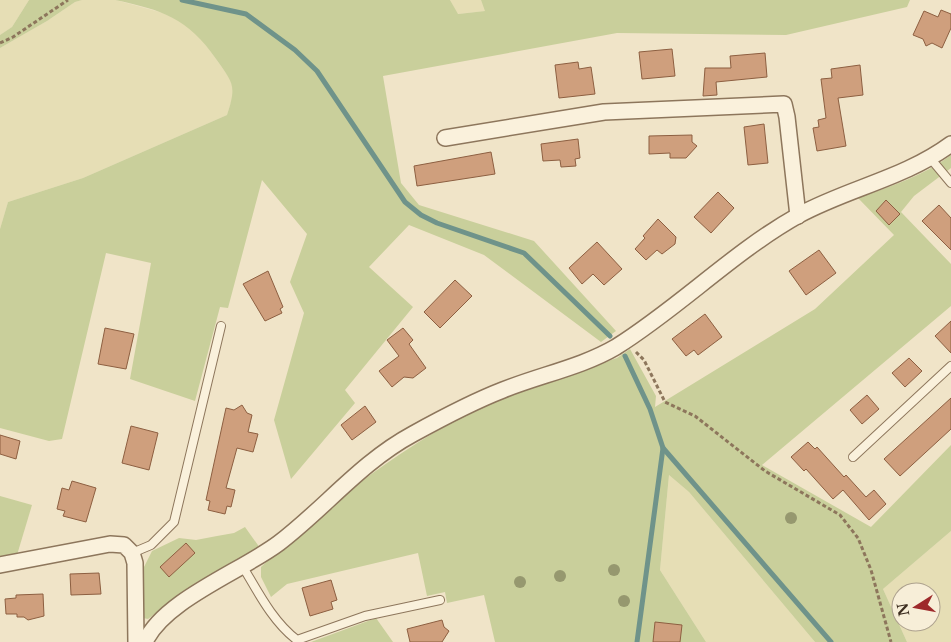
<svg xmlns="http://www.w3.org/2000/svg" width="951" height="642" viewBox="0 0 951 642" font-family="'Libre Baskerville',serif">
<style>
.farmland{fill:#e6deb5;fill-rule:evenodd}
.green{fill:#c9cf9b}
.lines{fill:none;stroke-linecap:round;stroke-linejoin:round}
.stream{stroke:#6f938a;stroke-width:5}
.building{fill:#cf9f7d;stroke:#8d5f41}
.service-casing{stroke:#8d765c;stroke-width:10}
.minor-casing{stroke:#8d765c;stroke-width:18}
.path{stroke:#8d765c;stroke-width:3;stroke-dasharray:4 2.5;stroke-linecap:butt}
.service{stroke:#faf1dc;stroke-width:8}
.minor{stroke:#faf1dc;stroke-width:15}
.tree{fill:#96986f}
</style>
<rect width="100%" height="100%" fill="#f0e4c8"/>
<g class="farmland">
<path d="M0,0H29L12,27L0,35Z"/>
<path d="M82,0H115L127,3L163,13L185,24L203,41L231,80L234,93L227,115L83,178L8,202L0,229V48L47,21L75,2Z"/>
<path d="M450,0H481L486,11L457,14Z"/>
<path d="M669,475L689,492L815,642H706L660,570Z"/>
<path d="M951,531V642H907L883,589ZM901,592H931V622H901Z"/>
</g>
<g class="green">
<path d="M29,0H82L75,2L47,21L0,48V35L12,27Z"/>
<path d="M115,0H450L458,14L485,11L481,0H910L907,7L786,35L617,33L383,76L401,183L419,205L534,241L616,331L601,342L484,255L409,225L369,267L413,307L345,390L355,403L291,479L274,420L304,313L290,282L307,234L262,180L228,308L220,307L195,401L130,379L151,263L106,253L62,439L49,441L0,428V229L8,202L83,178L227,115C237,85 233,83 216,59C188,18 162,10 115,0Z"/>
<path d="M951,155V168L914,196L901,212L951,264V306L762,465L871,527L951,445V531L883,589L907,642H815L689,492L669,475L660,570L706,642H495L484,595L447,603L445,592L427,596L418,553L287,584L271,597L261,577V567C319,512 381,462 451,423C501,395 562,377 617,358L630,349L656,396L655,407L815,309L894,235L858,198C891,186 923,176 951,155Z"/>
<path d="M0,496L32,505L17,555L0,556Z"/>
<path d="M245,527L260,548L197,582L148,619L143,618L144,567L152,551L179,538L196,540L217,536L234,533Z"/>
<path d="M376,618L393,642H311Z"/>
</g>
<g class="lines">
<g class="stream">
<path d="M182,0L246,14L295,50L317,71L405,202L421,215L437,223L524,253L610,336"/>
<path d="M625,356L650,409L663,448L637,642"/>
<path d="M663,448L831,642"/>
</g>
</g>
<g class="building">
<path d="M941,10L951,14V28L942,48L932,43L926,46L923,39L913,35L924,11L938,17Z"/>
<path d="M672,49L675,76L642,79L639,52Z"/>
<path d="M765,53L767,77L716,82L717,95L703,96L705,68H731L730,56Z"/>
<path d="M578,62L579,69L591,67L595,94L559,98L555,65Z"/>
<path d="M860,65L863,95L838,98L846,146L817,151L813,128L819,127L818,120L826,118L821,79L832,78L831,69Z"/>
<path d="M764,124L768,163L748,165L744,127Z"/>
<path d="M692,135V142L697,146L686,158H670V153L649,154V136Z"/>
<path d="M578,139L580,158L575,159L576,166L561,167L560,160L543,161L541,144Z"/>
<path d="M491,152L495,174L417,186L414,166Z"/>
<path d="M718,192L734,208L711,233L694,217Z"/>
<path d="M886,200L900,214L889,225L876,211Z"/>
<path d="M939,205L951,218V250L922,221Z"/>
<path d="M658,219L676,237L675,244L662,254L657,250L646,260L635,249L645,238L643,236Z"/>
<path d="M597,242L622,269L604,285L593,274L582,284L569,268Z"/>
<path d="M819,250L836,273L806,295L789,271Z"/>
<path d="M268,271L283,307L280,309L282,313L265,321L243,284Z"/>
<path d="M455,280L472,296L440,328L424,312Z"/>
<path d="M705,314L722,337L698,355L694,350L686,356L672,339Z"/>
<path d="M951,321V353L935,336Z"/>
<path d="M105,328L134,334L126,369L98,364Z"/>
<path d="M403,328L413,340L409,344L426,368L413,378L404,377L392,387L379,371L399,356L387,340Z"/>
<path d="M909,358L922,371L905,387L892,373Z"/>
<path d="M867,395L879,409L862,424L850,410Z"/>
<path d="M951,398V429L900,476L884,459Z"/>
<path d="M242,405L247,413L252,415L248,432L258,434L253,452L237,448L226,488L235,490L231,507L227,506L225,514L208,510L210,501L206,500L226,408L234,410Z"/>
<path d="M365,406L376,422L352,440L341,425Z"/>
<path d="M131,426L158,433L149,470L122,463Z"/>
<path d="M0,435L20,441L16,459L0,454Z"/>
<path d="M808,442L815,449L817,447L844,477L846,475L866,497L874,490L886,504L869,520L843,490L833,499L806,469L804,471L791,457Z"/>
<path d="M72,481L96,488L86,522L63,516L65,511L57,509L62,488L69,490Z"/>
<path d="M186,543L195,553L169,577L160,567Z"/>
<path d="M99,573L101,594L71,595L70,574Z"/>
<path d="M331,580L337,600L331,602L333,609L310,616L302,588Z"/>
<path d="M43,594L44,616L28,620L24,617H17V614H6L5,599L16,598V595Z"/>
<path d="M442,620L444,627L449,631L442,642H410L407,629Z"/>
<path d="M655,622L682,625L680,642H653Z"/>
</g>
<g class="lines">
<defs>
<g id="service">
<path d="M931,159L951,183"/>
<path d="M853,457L951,366"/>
<path d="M132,553L151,545L174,522L221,326"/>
<path d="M243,567C258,592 273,622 297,640L365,616L440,600"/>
</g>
<g id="minor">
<path d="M445,138L604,112L784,104L787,117L798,216"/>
<path d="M0,565L110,544L124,545L132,553L135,563L136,642"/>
<path d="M145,642C164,600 242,571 279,543C325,508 361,462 413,434C442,418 472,402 503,390C540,375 582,367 616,347C680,307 733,252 799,215C849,188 905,178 951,144"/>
</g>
</defs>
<use href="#service" class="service-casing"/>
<use href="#minor" class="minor-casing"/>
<g class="path">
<path d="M0,43L13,37L68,0"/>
<path d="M636,352L644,360L665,402L695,416L765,471L840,515L858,538L871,570L891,642"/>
</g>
<use href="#service" class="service"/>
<use href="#minor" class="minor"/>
</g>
<g class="tree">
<circle cx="791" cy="518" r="6"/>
<circle cx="614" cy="570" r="6"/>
<circle cx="560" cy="576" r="6"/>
<circle cx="520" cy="582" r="6"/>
<circle cx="624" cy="601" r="6"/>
</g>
<g transform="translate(916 607) rotate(259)"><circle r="24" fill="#f7eed8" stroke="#ada18e"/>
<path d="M0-4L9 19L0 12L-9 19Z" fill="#9e2a2b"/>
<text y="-8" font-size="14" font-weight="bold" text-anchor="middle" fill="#3d2e20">N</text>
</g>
</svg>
